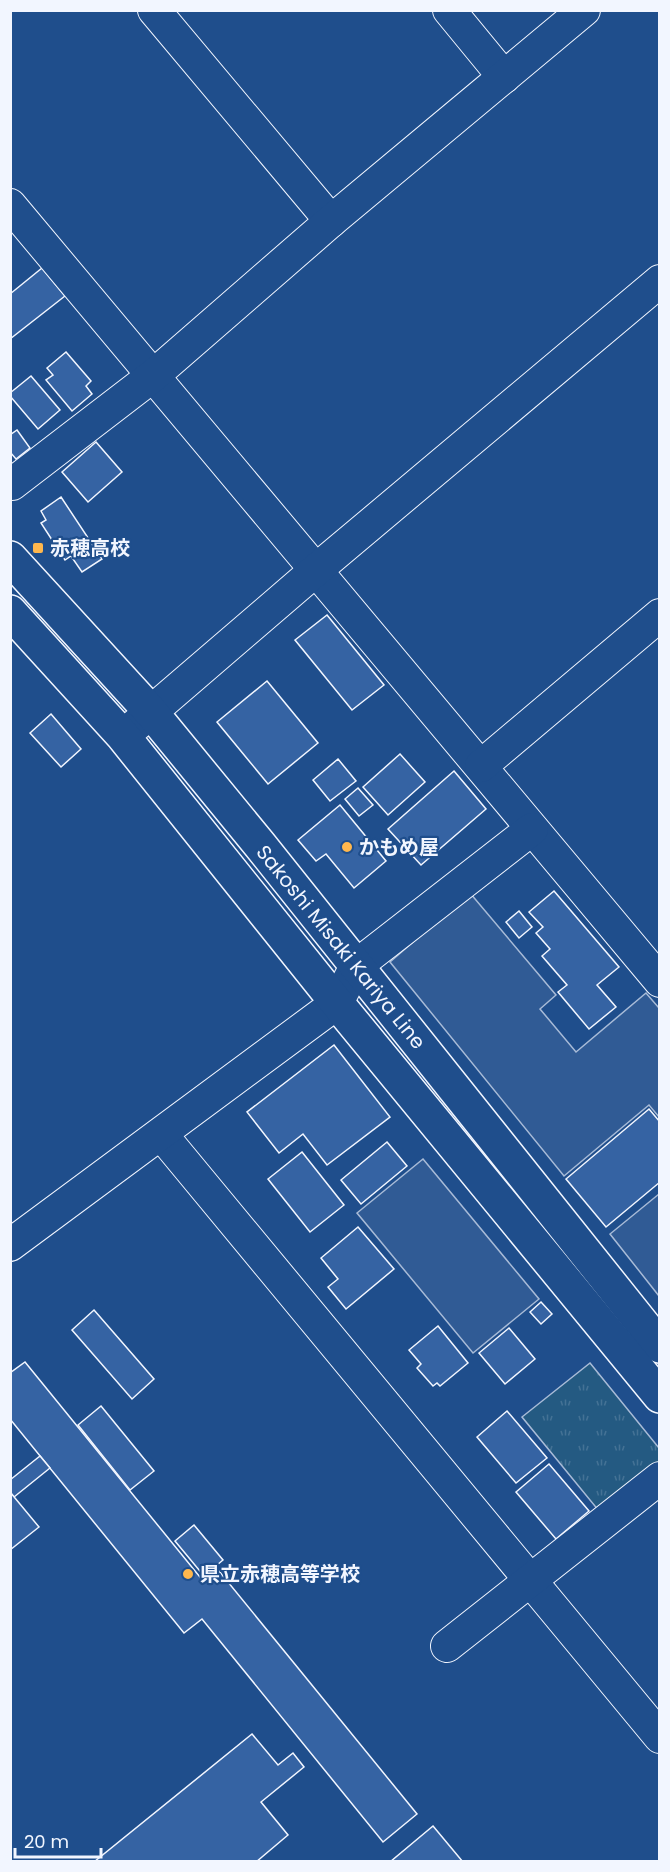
<svg xmlns="http://www.w3.org/2000/svg" width="670" height="1872" viewBox="0 0 670 1872" font-family="Poppins,'Noto Sans JP',sans-serif">
<style>
.grass{fill:url(#grass-tufts);stroke:#a8bbd7;stroke-width:1.5}
.parking{fill:#305b95;stroke:#a8bbd7;stroke-width:1.5}
.building{fill:#3563a3;stroke:#f2f6ff;stroke-width:1.5}
.lines{fill:none;stroke-linecap:round;stroke-linejoin:round}
.minor-casing{stroke:#f2f6ff;stroke-width:34}
.major-casing{stroke:#f2f6ff;stroke-width:36}
.minor{stroke:#1f4e8c;stroke-width:32}
.major{stroke:#1f4e8c;stroke-width:33}
.poi-dot{fill:#ffb74d;stroke:#1f4e8c;stroke-width:2}
.labels{text-anchor:middle;stroke-width:4.5;stroke-linejoin:round;paint-order:stroke}
.poi-label{font-size:20px;font-weight:bold;fill:#f2f6ff;stroke:#1f4e8c;text-anchor:start}
.street-label{font-size:20px;fill:#f2f6ff;stroke:#1f4e8c}
</style>
<defs>
<pattern id="grass-tufts" width="24" height="20" patternUnits="userSpaceOnUse" patternTransform="scale(1.5)"><rect width="24" height="20" fill="#245a82"/><path d="M3 7l-1-3M5 7V3M7 7l1-3M15 17l-1-3M17 17v-4M19 17l1-3" fill="none" stroke="#447295"/></pattern>
</defs>
<rect width="100%" height="100%" fill="#1f4e8c"/>
<path class="grass" d="M590,1363L659,1448V1462L599,1511L522,1417Z"/>
<g class="parking">
<path d="M470,893L556,995L540,1009L576,1052L646,993L659,1008V1117L649,1105L564,1176L390,962Z"/>
<path d="M423,1159L539,1299L473,1353L357,1213Z"/>
<path d="M659,1194V1296L610,1234Z"/>
</g>
<g class="building">
<path d="M42,268L65,296L10,339V294Z"/>
<path d="M66,352L91,381L86,386L92,394L72,411L46,380L53,375L47,368Z"/>
<path d="M31,376L60,410L38,429L10,396V393Z"/>
<path d="M17,430L30,448L16,459L10,452V435Z"/>
<path d="M96,442L122,472L88,502L62,472Z"/>
<path d="M61,497L102,559L82,572L71,556L65,560L41,523L46,520L41,511Z"/>
<path d="M327,615L384,685L352,710L295,640Z"/>
<path d="M267,681L318,743L268,784L217,722Z"/>
<path d="M51,714L81,749L61,767L30,733Z"/>
<path d="M400,754L425,782L388,815L363,787Z"/>
<path d="M338,759L356,781L330,801L313,780Z"/>
<path d="M454,771L486,809L421,865L388,829Z"/>
<path d="M358,788L373,805L359,816L345,799Z"/>
<path d="M340,805L386,861L354,888L326,854L316,861L298,840Z"/>
<path d="M554,891L619,967L597,985L616,1007L589,1029L558,992L567,985L542,956L550,949L536,933L543,927L529,912Z"/>
<path d="M519,911L532,927L519,938L506,922Z"/>
<path d="M334,1045L390,1117L327,1165L303,1134L279,1153L247,1112Z"/>
<path d="M649,1109L660,1122V1182L606,1227L566,1179Z"/>
<path d="M387,1142L407,1166L361,1204L341,1180Z"/>
<path d="M302,1152L344,1205L310,1232L268,1179Z"/>
<path d="M358,1227L394,1269L346,1309L328,1287L338,1279L321,1258Z"/>
<path d="M541,1302L552,1314L541,1324L530,1312Z"/>
<path d="M94,1310L154,1379L132,1399L72,1330Z"/>
<path d="M438,1326L468,1363L440,1386L437,1383L433,1386L417,1368L421,1364L409,1350Z"/>
<path d="M509,1328L535,1359L505,1384L479,1353Z"/>
<path d="M25,1362L204,1582L219,1571L417,1814L383,1842L202,1619L184,1633L10,1419V1373Z"/>
<path d="M101,1406L154,1471L130,1490L78,1425Z"/>
<path d="M507,1411L547,1458L516,1483L477,1437Z"/>
<path d="M40,1456L50,1468L14,1497L10,1492V1480Z"/>
<path d="M549,1464L589,1511L556,1539L516,1492Z"/>
<path d="M10,1492L39,1527L10,1550Z"/>
<path d="M194,1525L223,1560L204,1576L175,1541Z"/>
<path d="M252,1734L278,1765L293,1753L304,1767L261,1802L288,1835L256,1862H94Z"/>
<path d="M433,1826L463,1862H390Z"/>
</g>
<g class="lines">
<defs>
<g id="minor">
<path d="M154,10L331,221"/>
<path d="M449,10L504,77"/>
<path d="M10,205L660,981"/>
<path d="M10,482L12,484L154,375L331,221L584,10"/>
<path d="M123,736L316,570L660,281"/>
<path d="M481,766L660,615"/>
<path d="M161,1134L660,1737"/>
<path d="M10,1245L337,1003L356,966L532,829"/>
<path d="M447,1646L660,1478"/>
</g>
<g id="major">
<path d="M10,558L151,712L260,845L660,1346"/>
<path d="M10,612L123,736L337,1003L660,1396"/>
</g>
</defs>
<use href="#minor" class="minor-casing"/>
<use href="#major" class="major-casing"/>
<use href="#minor" class="minor"/>
<use href="#major" class="major"/>
</g>
<g class="poi-dot">
<rect x="32" y="542" width="12" height="12" rx="3"/>
<circle cx="347" cy="847" r="6"/>
<circle cx="188" cy="1574" r="6"/>
</g>
<g class="labels">
<g class="poi-label">
<text x="50" y="555">赤穂高校</text>
<text x="359" y="854">かもめ屋</text>
<text x="200" y="1581">県立赤穂高等学校</text>
</g>
<g class="street-label">
<text transform="translate(341 947) rotate(51)" y="7">Sakoshi Misaki Kariya Line</text>
</g>
</g>
<rect width="670" height="1872" fill="none" stroke="#f2f6ff" stroke-width="24"/>
<path d="M15 1848v9h86v-9" fill="none" stroke="#f2f6ff" stroke-width="3"/>
<text x="24" y="1848" font-size="18" fill="#f2f6ff" stroke="#1f4e8c" stroke-width="4.5" paint-order="stroke">20 m</text>
</svg>
